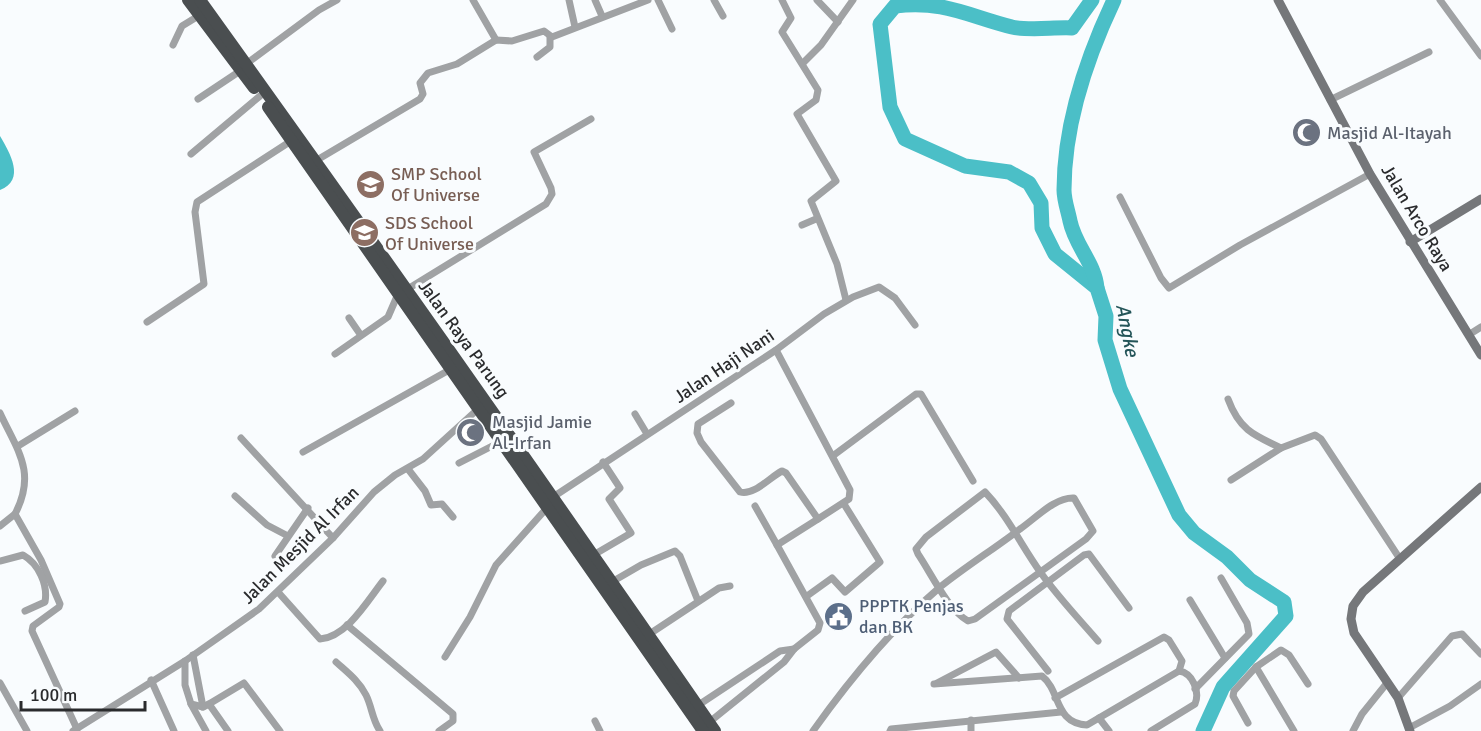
<svg xmlns="http://www.w3.org/2000/svg" width="1481" height="731" viewBox="0 0 1481 731" font-family="Signika,sans-serif">
<style>
.water{fill:#4bbfc7}
.lines{fill:none;stroke-linecap:round;stroke-linejoin:round}
.river{stroke:#4bbfc7;stroke-width:15}
.minor{stroke:#a0a2a4;stroke-width:7}
.secondary{stroke:#75777a;stroke-width:9}
.trunk{stroke:#4a4e50;stroke-width:12}
.labels{text-anchor:middle;stroke-width:6;stroke-linejoin:round;paint-order:stroke}
.worship-label{font-size:18px;fill:#5b616d;stroke:#f9fcfe;text-anchor:start}
.education-label{font-size:18px;fill:#785e54;stroke:#f9fcfe;text-anchor:start}
.street-label{font-size:18px;fill:#2a2b2d;stroke:#f9fcfe}
.service-label{font-size:18px;fill:#4e5e75;stroke:#f9fcfe;text-anchor:start}
.water-label{font-size:20px;font-style:italic;fill:#245559;stroke:#f9fcfe}
</style>
<rect width="100%" height="100%" fill="#f9fcfe"/>
<path class="water" d="M0,136C10,153 26,180 0,190Z"/>
<g class="lines">
<g class="river">
<path d="M1092,0L1072,28C1054,27 1030,31 1012,27C968,16 944,0 895,6L880,24L890,107L905,139L965,166L1009,172L1029,183L1041,203L1042,228L1055,254L1097,288L1106,316L1105,340L1120,389L1179,515L1194,533L1227,557L1250,580L1284,602L1286,616L1223,687L1203,731"/>
<path d="M1097,288C1095,263 1075,246 1070,221C1068,211 1064,200 1064,190C1064,125 1087,57 1114,0"/>
</g>
<g class="minor">
<path d="M473,0L496,40"/>
<path d="M569,0L575,27"/>
<path d="M595,0L602,16"/>
<path d="M658,0L672,29"/>
<path d="M714,0L723,16"/>
<path d="M782,0L791,18L782,32L818,90L816,100L797,114L836,181L811,201L837,264L846,300"/>
<path d="M817,0L838,22"/>
<path d="M1440,0L1481,56"/>
<path d="M173,45L182,26L200,15"/>
<path d="M537,57L550,47V37"/>
<path d="M803,63L821,45L853,0"/>
<path d="M246,64L319,10L337,0"/>
<path d="M198,99L240,71"/>
<path d="M1330,100L1429,52"/>
<path d="M191,154L260,96"/>
<path d="M317,160L420,99L423,94L420,83L428,73L457,64L496,40L512,41L544,31L552,37L648,0"/>
<path d="M1120,197L1161,278L1169,288L1240,245L1370,174"/>
<path d="M802,225L816,219"/>
<path d="M406,290L546,204L552,194L551,188L534,152L591,119"/>
<path d="M349,318L360,334"/>
<path d="M147,322L204,284L195,212L197,202L291,141"/>
<path d="M1470,334L1481,327"/>
<path d="M776,350L850,490L849,499L818,519"/>
<path d="M335,354L388,317L398,294"/>
<path d="M1228,399C1239,429 1253,435 1281,448L1315,435L1321,439L1400,559"/>
<path d="M0,413C17,450 37,472 15,514L41,560L60,604L59,607L33,626L32,631L77,729"/>
<path d="M635,414L647,434"/>
<path d="M241,438L333,538"/>
<path d="M18,446L75,411"/>
<path d="M303,452L451,369"/>
<path d="M834,455L916,394H921L973,481"/>
<path d="M459,463L500,442"/>
<path d="M408,469L425,491L431,505L442,504L453,517"/>
<path d="M1231,480L1281,448"/>
<path d="M235,496L267,525L288,536"/>
<path d="M550,499L776,350L824,314L853,297L879,287L895,298L915,325"/>
<path d="M755,506L777,545"/>
<path d="M0,526L15,514"/>
<path d="M275,556L308,508"/>
<path d="M590,557L631,533L609,499L620,488L603,462"/>
<path d="M0,561L23,555C39,564 48,585 45,602L25,611"/>
<path d="M610,583L641,565L675,551L680,556L698,601"/>
<path d="M278,592L320,639C347,637 368,600 383,581"/>
<path d="M807,596L832,578L845,592L880,562L844,504"/>
<path d="M1190,600L1225,658"/>
<path d="M347,625L453,714V721L439,731"/>
<path d="M648,635L719,588L730,586"/>
<path d="M193,655L203,707"/>
<path d="M445,657L470,617L496,565L546,509"/>
<path d="M185,661V685L191,704L203,707L209,704L228,731"/>
<path d="M336,662C347,672 359,681 366,695C372,707 372,719 380,731"/>
<path d="M1048,671L1007,619L1009,611L1017,605L1084,555L1089,554L1129,608"/>
<path d="M151,680L174,731"/>
<path d="M0,683L27,731"/>
<path d="M937,683L996,652L1019,678"/>
<path d="M934,684L1042,676C1061,691 1054,723 1087,725L1179,671L1182,661L1169,640L1164,637L1055,698"/>
<path d="M1195,689L1249,634L1247,623L1221,578"/>
<path d="M1398,698L1452,636L1462,634L1481,654"/>
<path d="M191,704L206,731"/>
<path d="M209,704L244,683L280,731"/>
<path d="M697,706L780,651L794,649"/>
<path d="M1099,718L1109,731"/>
<path d="M971,720V731"/>
<path d="M595,721L600,731"/>
<path d="M1248,723L1233,696L1234,691L1256,667"/>
<path d="M707,724L784,662L794,649L818,630L820,623L777,545L818,519L786,473L782,471C770,477 754,496 740,492L701,442L697,433L698,424L731,403"/>
<path d="M1409,728L1450,706L1481,684"/>
<path d="M73,731L185,661L259,609L333,538L374,492L395,475L423,459L478,409"/>
<path d="M813,731C850,679 890,630 939,588C965,567 994,549 1020,529C1036,518 1055,497 1074,498L1093,531L1086,539L975,619L968,621C948,610 931,573 918,554L916,549L926,537L985,492C1008,516 1022,547 1041,573C1058,597 1079,619 1098,641"/>
<path d="M890,731L891,729L1061,712"/>
<path d="M1151,731L1195,704C1200,692 1193,673 1179,671"/>
<path d="M1294,731L1256,667L1281,650L1289,655L1308,684"/>
<path d="M1353,731L1362,714L1387,683"/>
</g>
<g class="secondary">
<path d="M1278,0L1370,174L1481,355"/>
<path d="M1410,242L1481,199"/>
<path d="M1410,731L1398,698L1354,633L1351,619L1353,606L1363,592L1481,487"/>
</g>
<g class="trunk">
<path d="M188,0L254,88"/>
<path d="M200,0C374,242 546,486 715,731"/>
<path d="M268,107L703,731"/>
</g>
</g>
<defs>
<symbol id="mosque-disc" viewBox="-11 -11 22 22"><circle r="9.5" fill="#6b7280" stroke="#f9fcfe"/><path d="M3.5-4.9A6 6 0 1 0 3.5 4.9A5 5 0 1 1 3.5-4.9Z" fill="#fff"/></symbol>
<symbol id="school-disc" viewBox="-11 -11 22 22"><circle r="9.5" fill="#8d6e63" stroke="#f9fcfe"/><path d="M0-5L7-2L0 1L-7-2ZM-4 1L0 2.5L4 1V4Q0 6-4 4Z" fill="#fff"/></symbol>
<symbol id="civic-disc" viewBox="-11 -11 22 22"><circle r="9.5" fill="#5c6f8a" stroke="#f9fcfe"/><path d="M-.6-6.5H3V-4.5H.6V-3L4-1V1h2V6H-6V1h2V-1L-.6-3ZM-1.2 2.5V6h2.4V2.5Z" fill="#fff"/></symbol>
</defs>
<g fill-rule="evenodd">
<use href="#mosque-disc" x="1290" y="116" width="33" height="33"/>
<use href="#school-disc" x="354" y="168" width="33" height="33"/>
<use href="#school-disc" x="348" y="216" width="33" height="33"/>
<use href="#mosque-disc" x="454" y="416" width="33" height="33"/>
<use href="#civic-disc" x="822" y="600" width="33" height="33"/>
</g>
<g class="labels">
<g class="worship-label">
<text x="1327" y="139">Masjid Al-Itayah</text>
<text x="492" y="428">Masjid Jamie<tspan x="492" dy="21">Al-Irfan</tspan></text>
</g>
<g class="education-label">
<text x="391" y="180">SMP School<tspan x="391" dy="21">Of Universe</tspan></text>
<text x="385" y="229">SDS School<tspan x="385" dy="21">Of Universe</tspan></text>
</g>
<g class="street-label">
<text transform="translate(1417 218) rotate(59)" y="6">Jalan Arco Raya</text>
<text transform="translate(464 339) rotate(54)" y="6">Jalan Raya Parung</text>
<text transform="translate(724 366) rotate(-34)" y="6">Jalan Haji Nani</text>
<text transform="translate(300 545) rotate(-45)" y="6">Jalan Mesjid Al Irfan</text>
</g>
<g class="service-label">
<text x="859" y="612">PPPTK Penjas<tspan x="859" dy="21">dan BK</tspan></text>
</g>
<g class="water-label">
<text transform="translate(1128 330) rotate(79)" y="7">Angke</text>
</g>
</g>
<path d="M21 701v9h124v-9" fill="none" stroke="#2a2b2d" stroke-width="3"/>
<text x="30" y="701" font-size="18" fill="#2a2b2d" stroke="#f9fcfe" stroke-width="4.5" paint-order="stroke">100 m</text>
</svg>
